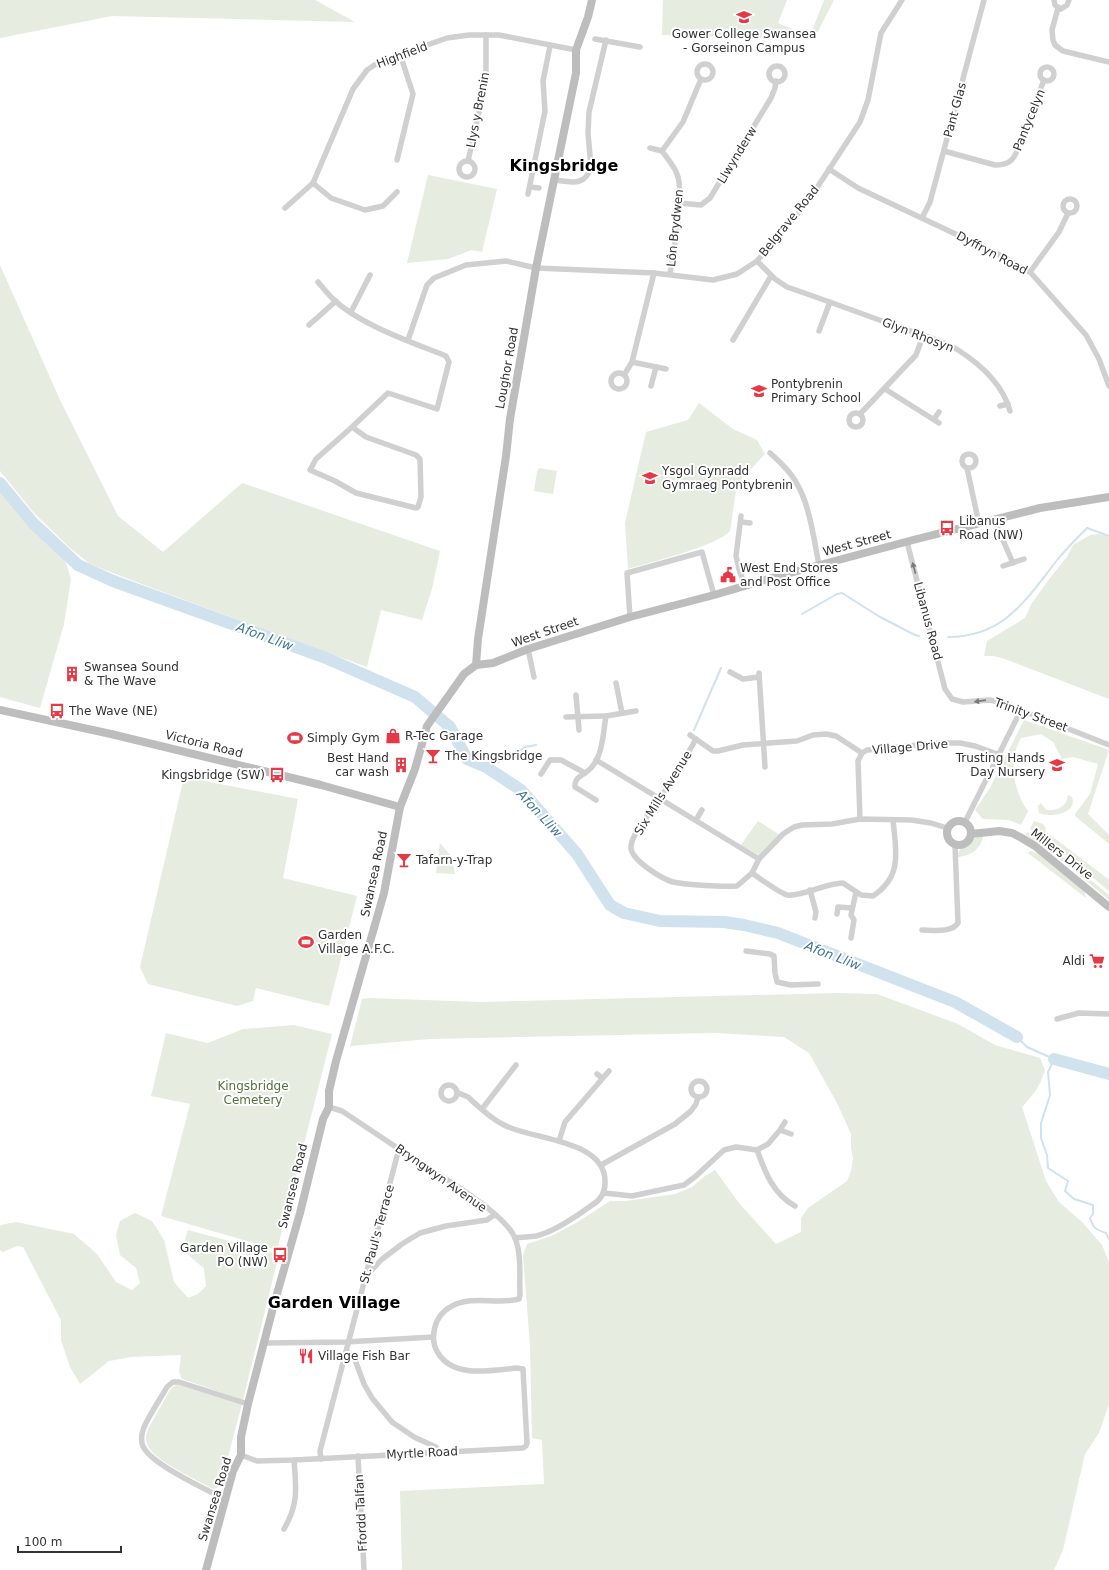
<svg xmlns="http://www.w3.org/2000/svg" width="1109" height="1570" viewBox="0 0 1109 1570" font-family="'DejaVu Sans',sans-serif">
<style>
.green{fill:#e6ecdf}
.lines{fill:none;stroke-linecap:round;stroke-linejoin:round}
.stream{stroke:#cfe2ee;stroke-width:2}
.river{stroke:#cfe2ee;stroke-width:12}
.street{stroke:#d0d0d0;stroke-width:5.5}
.secondary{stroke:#bdbdbd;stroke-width:8}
.oneway{fill:#7a7a7a}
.labels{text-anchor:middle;stroke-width:4;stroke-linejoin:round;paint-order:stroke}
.poi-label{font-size:12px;fill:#333;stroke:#fff;text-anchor:start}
.street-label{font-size:12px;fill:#333;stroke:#fff}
.park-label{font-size:12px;fill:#56703f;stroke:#fff}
.water-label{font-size:13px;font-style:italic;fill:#3f7597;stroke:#fff}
.district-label{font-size:16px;font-weight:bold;fill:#000;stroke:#fff}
</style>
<rect width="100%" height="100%" fill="#fff"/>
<g class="green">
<path d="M0,0H315L355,22L112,16L0,38Z"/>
<path d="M663,0H787L778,23L810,36L824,0H834L814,39L662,35Z"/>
<path d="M428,175L497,189L482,252L472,250L448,259L407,263Z"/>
<path d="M0,265L61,402L118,516L163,552L242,483L440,551L432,589L422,620L381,610L367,667L144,585L90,564L71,549L34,513L0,471Z"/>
<path d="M699,403L733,429L757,440L765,454L737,484L730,531C715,547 651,562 628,569L625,523L646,432L688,420Z"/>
<path d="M539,468L557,471L553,494L534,491L537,472Z"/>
<path d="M0,488L13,505L65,560L71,579L64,624L40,708L0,697Z"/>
<path d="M1099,534L1109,537V699L1005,659L994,656H984L987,641L1025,618L1032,603L1053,574L1067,557L1073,545L1090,535Z"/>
<path d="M1024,720L1109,750L1088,814L1109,835V844L1075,816V814L1090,794L1098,764L1073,757L1062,759L1053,742L1041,734L1021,738C1008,761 1013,790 1028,811L1021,825L1009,820L983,819L975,810L990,788Z"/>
<path d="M184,777L298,799L283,878L357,896L329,1006L256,988L253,1001L237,1006L148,984L140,967Z"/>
<path d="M1068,795L1072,797C1078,814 1050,818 1039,813L1038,806L1041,803L1046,810C1057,811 1067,807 1068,795Z"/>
<path d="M758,821L780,835L760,856L741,845Z"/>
<path d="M1034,821L1043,824L1046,828L1045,831L1108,879L1109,878V891L1046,839L1030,829Z"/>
<path d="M1027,832L1059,854L1109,895V900L1050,851L1026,835Z"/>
<path d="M983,835C982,849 970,856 958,857C958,849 961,849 967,845C975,840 971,839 983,835Z"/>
<path d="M440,843L451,856L455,874L436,873Z"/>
<path d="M1031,851L1039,854L1084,891L1086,898L1028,853Z"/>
<path d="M838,993L877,994L958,1024L995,1045L1040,1058L1045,1070C1040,1087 1033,1095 1022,1107L1046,1181L1059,1202L1082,1222L1102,1245L1109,1262V1404L1099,1433L1085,1454L1063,1550L1054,1570H402L400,1491L544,1484L542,1440L532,1438L530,1345L523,1255L527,1244L551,1236L576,1223L610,1201H626L675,1194L692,1187L705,1176L715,1170L739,1203L776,1244L801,1232V1218L808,1208L847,1181L851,1171L853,1159L851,1148V1134L837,1103L809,1053L784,1037L716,1033L430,1039L350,1046L362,999L369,998L481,1002Z"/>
<path d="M294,1025L332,1034L277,1250L161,1216L190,1104L151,1096L166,1033L208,1043L243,1029Z"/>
<path d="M135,1213L152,1221L164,1240L174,1282L188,1298L198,1294L206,1286L204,1268C186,1253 180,1253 188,1230L279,1254L243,1400L182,1379L179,1372L181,1355L131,1357L109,1361L80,1384L70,1367L61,1340V1320L23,1247L17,1246L3,1252L0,1250V1225L16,1222L74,1234L97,1254L116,1282L132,1290L140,1283L136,1268L120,1255L116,1235L120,1221Z"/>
<path d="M179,1384L242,1404L220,1487L213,1489C198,1480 152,1460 147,1444C145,1439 146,1434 148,1429L170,1390L174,1386Z"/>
</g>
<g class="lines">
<g class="stream">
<path d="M802,614L837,594L842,593L880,617L915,635L919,636"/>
<path d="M948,637C1005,637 1026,599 1058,559C1067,548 1077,538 1087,528L1109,536"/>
<path d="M694,730L721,668"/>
<path d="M486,767L509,758L525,747L536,745"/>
<path d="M1017,1037L1027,1047L1054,1059L1048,1072L1050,1095L1041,1123V1138L1047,1155L1048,1168L1068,1181L1065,1191L1074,1199L1093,1205V1214L1090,1218C1093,1228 1096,1230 1106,1233L1109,1239"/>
</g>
<g class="river">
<path d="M0,483L33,523L78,565L113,581L326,658L415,697L450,727L467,759L486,767L521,790L577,854L610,905L624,913L660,921L724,922L744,925L778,933L955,1002L1017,1037"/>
<path d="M1054,1059L1109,1074"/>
</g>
<g class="street">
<path d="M1054,0L1055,5L1061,9L1067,5L1069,0"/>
<path d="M1058,8L1052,30L1053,40L1055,45L1063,51L1109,62"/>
<path d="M595,39L640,47"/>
<circle cx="705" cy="72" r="8"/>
<circle cx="777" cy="74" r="8"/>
<circle cx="1047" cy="74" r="7"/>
<path d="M650,148L662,151C667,158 674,166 677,174C685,194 673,251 670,274"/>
<path d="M662,151L683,122L701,79"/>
<path d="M944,151L995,165C1006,165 1012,162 1016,153L1044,80"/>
<path d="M397,160L413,94L400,54"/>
<path d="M468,161L482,99L486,72V35"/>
<circle cx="467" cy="169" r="8"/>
<path d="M829,169L858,188L1000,255L1030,272L1086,335L1099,359L1109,386"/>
<path d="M554,180C571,182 585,187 591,167L588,133L589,112L606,40"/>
<path d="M313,183L331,198L365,210L383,206L397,192"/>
<path d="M530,187L539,188"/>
<path d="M528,194L545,111L543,81L550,46"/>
<circle cx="1070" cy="206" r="7"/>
<path d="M679,203L701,205L710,198L771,98L775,88L776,81"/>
<path d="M285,208L313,183L353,89L367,70L379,62L447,38L469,35H499L576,50"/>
<path d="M922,218L930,202L984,0"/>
<path d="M757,261L775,279L787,287C825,300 863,314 901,328C920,334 941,340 958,350C980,364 1003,385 1010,411"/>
<path d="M1030,272L1059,232L1068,213"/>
<path d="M318,282C323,288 328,294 333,299C360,325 411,342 446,356L449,362L437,409L388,393L352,427L366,437L416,455L420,459L421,497L418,507L416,508L356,493L335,481L310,470L316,459L352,427"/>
<path d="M351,312L370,275"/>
<path d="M309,325L336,301"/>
<path d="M819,331L830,302"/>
<path d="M408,340L427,285L434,278L466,265L506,261L536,268L654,273L713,280L737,274L757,261L807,203L860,122L868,100L881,33L902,0"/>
<path d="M733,340L771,276"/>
<path d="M632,362L666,369"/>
<circle cx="619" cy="381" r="8"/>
<path d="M624,375L632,362L654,273"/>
<path d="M651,386L656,367"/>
<path d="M885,389L939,423"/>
<path d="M1000,406L1008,404"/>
<circle cx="856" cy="420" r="7"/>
<path d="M860,414L916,355L923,336"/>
<path d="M934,419L939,412"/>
<path d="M770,453C780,462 791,472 797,484C810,506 814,540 819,565"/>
<circle cx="969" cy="461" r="7"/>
<path d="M967,468L979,524"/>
<path d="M741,516L736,556L739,569L745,586"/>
<path d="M994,520L1013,563"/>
<path d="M741,522L750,523"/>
<path d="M907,542L945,689L952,699L963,702L990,700L1003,703L1109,745"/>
<path d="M1003,566L1024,559"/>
<path d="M630,617L627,573L702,552L714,595"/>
<path d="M528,649L534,677"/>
<path d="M730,672L743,679L759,677"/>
<path d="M759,673L765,767"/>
<path d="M616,683L622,713"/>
<path d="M576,695L579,730"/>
<path d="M566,717L606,716"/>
<path d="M690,735L713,751H718L743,745L797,741L813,735L826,734L836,736L862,753"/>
<path d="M696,739C685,759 673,778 661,797C653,810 633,831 631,846C629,859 662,879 673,882C687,885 723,887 737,886L752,873L759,859L783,834L794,827L802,825L832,824L860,819L911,820L931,823L947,828"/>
<path d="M596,760L759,859"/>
<path d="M541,774L550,760H561L585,773"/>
<path d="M596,800L575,787C574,776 585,775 591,768C603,755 603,733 606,716L636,711"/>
<path d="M860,819L858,761L862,753L867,750L938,743H960L975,746L1000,755"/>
<path d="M696,820L702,810"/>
<path d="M965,822L1021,710"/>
<path d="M752,873C759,878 780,893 787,895C801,897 826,883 843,883L861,895L873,896C903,876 896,851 893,820"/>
<path d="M810,890L816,912L815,918"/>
<path d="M837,914L838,907L852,908"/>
<path d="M922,930C932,930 952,933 958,923L955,845"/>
<path d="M851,938L854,920L851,915L856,892"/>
<path d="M746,951L770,954L774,956L775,973L777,982L791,985L818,984"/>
<path d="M1057,1019L1079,1013L1109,1014"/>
<path d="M597,1074L602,1078"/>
<circle cx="699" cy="1089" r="8"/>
<circle cx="449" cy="1093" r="8"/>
<path d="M457,1093L461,1094L468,1097C479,1107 490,1118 504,1125C531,1140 607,1139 605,1183C605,1192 601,1200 592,1205C577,1216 554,1232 536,1236C529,1237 522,1237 515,1238"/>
<path d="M482,1109L516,1065"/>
<path d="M780,1130L791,1134"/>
<path d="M559,1141L565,1122L609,1071"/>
<path d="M757,1150C765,1172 773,1194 795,1206"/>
<path d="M601,1165L675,1124L691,1111L696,1104L698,1097"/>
<path d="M604,1193L632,1196L684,1185L696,1176L724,1150L736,1147L757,1150L768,1144L780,1130L785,1122"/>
<path d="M367,1271L372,1270L381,1260L402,1244L420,1233L446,1226L487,1220L494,1215"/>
<path d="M265,1343L346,1342L433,1337"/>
<path d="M347,1352L354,1357L364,1384L372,1398L392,1422L414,1437L436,1447L439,1452"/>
<path d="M241,1455L257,1461L294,1460L523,1448L526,1446L527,1443L523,1369L517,1368C492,1370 454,1379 438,1353C434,1347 433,1339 434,1332C435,1321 442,1311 452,1306C472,1295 498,1305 519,1299L520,1295C519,1277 522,1255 515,1238C505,1214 446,1179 423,1165C396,1147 369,1129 342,1111L329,1107"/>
<path d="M358,1456L364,1570"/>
<path d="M321,1459L320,1451L397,1156L401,1150"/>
<path d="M225,1499C207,1490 153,1465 144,1448C141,1444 141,1436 143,1430C146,1420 161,1398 167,1387L173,1382H179L248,1404"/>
<path d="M284,1529C299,1503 296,1488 294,1460"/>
</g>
<g class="secondary">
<path d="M476,665L493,663L528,649L630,617L714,595L775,577L913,540L1040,508L1109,497"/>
<path d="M0,710L111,734L321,785L400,807"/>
<circle cx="959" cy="833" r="12"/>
<path d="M971,834L999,831L1012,833L1020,837L1035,846L1109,907"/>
<path d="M206,1570L233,1471L241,1455V1437L248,1404L273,1308L300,1213L323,1119L329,1107V1091L336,1061L384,893L400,807L415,769L427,726L464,674L476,665L478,639L506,456L510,419L536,268L576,73V50L588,17L592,0"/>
</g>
</g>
<defs><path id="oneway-solid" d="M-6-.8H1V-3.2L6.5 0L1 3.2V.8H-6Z"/></defs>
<g class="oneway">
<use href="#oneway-solid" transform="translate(914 568) rotate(-105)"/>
<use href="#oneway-solid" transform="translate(980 701) rotate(172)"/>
</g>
<defs>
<symbol id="university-bare" viewBox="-9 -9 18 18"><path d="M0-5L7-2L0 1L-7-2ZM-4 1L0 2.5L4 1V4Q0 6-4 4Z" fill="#e63946" stroke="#fff" stroke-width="2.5" paint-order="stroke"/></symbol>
<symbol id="school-bare" viewBox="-9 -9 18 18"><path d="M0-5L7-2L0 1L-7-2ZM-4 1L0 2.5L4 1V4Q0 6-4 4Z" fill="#e63946" stroke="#fff" stroke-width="2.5" paint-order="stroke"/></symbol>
<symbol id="bus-bare" viewBox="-9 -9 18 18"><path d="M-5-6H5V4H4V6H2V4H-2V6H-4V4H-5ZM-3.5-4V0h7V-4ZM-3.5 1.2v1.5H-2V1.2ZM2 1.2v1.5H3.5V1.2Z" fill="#e63946" stroke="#fff" stroke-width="2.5" paint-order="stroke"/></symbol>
<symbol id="civic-bare" viewBox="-9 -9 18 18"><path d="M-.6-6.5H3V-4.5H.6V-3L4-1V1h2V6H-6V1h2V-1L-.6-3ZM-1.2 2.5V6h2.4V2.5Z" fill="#e63946" stroke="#fff" stroke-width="2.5" paint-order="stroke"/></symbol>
<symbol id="building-bare" viewBox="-9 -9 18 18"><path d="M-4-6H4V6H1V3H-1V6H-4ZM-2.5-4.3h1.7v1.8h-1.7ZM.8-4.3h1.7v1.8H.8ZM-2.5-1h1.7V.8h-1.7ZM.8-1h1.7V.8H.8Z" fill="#e63946" stroke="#fff" stroke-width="2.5" paint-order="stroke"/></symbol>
<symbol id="shop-bare" viewBox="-9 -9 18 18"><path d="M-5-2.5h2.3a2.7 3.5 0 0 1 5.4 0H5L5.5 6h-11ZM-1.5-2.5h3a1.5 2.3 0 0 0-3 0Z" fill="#e63946" stroke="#fff" stroke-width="2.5" paint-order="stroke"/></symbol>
<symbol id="stadium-bare" viewBox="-9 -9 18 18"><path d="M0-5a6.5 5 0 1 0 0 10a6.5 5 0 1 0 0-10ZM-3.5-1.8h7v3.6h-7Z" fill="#e63946" stroke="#fff" stroke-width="2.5" paint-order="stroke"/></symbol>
<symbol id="bar-bare" viewBox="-9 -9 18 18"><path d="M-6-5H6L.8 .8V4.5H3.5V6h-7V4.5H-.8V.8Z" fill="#e63946" stroke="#fff" stroke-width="2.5" paint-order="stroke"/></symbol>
<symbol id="supermarket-bare" viewBox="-9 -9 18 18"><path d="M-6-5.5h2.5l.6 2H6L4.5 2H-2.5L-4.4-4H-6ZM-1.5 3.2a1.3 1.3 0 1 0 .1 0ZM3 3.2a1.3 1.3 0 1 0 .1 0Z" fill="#e63946" stroke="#fff" stroke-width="2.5" paint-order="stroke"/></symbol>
<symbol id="restaurant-bare" viewBox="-9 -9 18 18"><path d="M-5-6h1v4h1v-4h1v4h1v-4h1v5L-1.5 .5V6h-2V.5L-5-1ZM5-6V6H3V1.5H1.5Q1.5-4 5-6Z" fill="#e63946" stroke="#fff" stroke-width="2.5" paint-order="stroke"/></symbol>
</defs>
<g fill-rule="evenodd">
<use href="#university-bare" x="733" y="6" width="22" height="22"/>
<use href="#school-bare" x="748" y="380" width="22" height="22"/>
<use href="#school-bare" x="639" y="467" width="22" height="22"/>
<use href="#bus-bare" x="936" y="517" width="22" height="22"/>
<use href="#civic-bare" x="717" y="564" width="22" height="22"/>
<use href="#building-bare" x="61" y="663" width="22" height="22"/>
<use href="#bus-bare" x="46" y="700" width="22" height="22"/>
<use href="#shop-bare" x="382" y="725" width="22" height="22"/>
<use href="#stadium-bare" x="284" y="727" width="22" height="22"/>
<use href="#bar-bare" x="422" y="745" width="22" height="22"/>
<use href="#building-bare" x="390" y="754" width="22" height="22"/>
<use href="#school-bare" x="1046" y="754" width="22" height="22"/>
<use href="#bus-bare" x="266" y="764" width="22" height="22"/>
<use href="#bar-bare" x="393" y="849" width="22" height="22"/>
<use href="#stadium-bare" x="295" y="931" width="22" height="22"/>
<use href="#supermarket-bare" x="1086" y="950" width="22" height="22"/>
<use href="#bus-bare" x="269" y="1244" width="22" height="22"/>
<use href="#restaurant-bare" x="295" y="1345" width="22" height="22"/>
</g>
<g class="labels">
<g class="poi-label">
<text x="744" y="38" text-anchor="middle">Gower College Swansea<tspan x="744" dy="14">- Gorseinon Campus</tspan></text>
<text x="771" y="388">Pontybrenin<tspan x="771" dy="14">Primary School</tspan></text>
<text x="662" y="475">Ysgol Gynradd<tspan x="662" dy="14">Gymraeg Pontybrenin</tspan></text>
<text x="959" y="525">Libanus<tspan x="959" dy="14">Road (NW)</tspan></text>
<text x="740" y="572">West End Stores<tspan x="740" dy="14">and Post Office</tspan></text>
<text x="84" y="671">Swansea Sound<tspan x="84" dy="14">&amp; The Wave</tspan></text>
<text x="69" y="715">The Wave (NE)</text>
<text x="405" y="740">R-Tec Garage</text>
<text x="307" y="742">Simply Gym</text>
<text x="445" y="760">The Kingsbridge</text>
<text x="389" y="762" text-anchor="end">Best Hand<tspan x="389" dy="14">car wash</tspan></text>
<text x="1045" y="762" text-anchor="end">Trusting Hands<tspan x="1045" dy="14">Day Nursery</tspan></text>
<text x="265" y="779" text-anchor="end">Kingsbridge (SW)</text>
<text x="416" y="864">Tafarn-y-Trap</text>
<text x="318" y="939">Garden<tspan x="318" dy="14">Village A.F.C.</tspan></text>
<text x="1085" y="965" text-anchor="end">Aldi</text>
<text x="268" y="1252" text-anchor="end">Garden Village<tspan x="268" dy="14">PO (NW)</tspan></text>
<text x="318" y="1360">Village Fish Bar</text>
</g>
<g class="street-label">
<text transform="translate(402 55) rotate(-21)" y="4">Highfield</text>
<text transform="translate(478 110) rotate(-79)" y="4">Llys y Brenin</text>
<text transform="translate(955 110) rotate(-75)" y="4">Pant Glas</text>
<text transform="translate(1029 120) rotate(-68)" y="4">Pantycelyn</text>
<text transform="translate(737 155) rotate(-59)" y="4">Llwynderw</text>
<text transform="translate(789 221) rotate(-51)" y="4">Belgrave Road</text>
<text transform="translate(675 228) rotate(-84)" y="4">Lôn Brydwen</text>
<text transform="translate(992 253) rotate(28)" y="4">Dyffryn Road</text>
<text transform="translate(918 335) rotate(21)" y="4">Glyn Rhosyn</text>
<text transform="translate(507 368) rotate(-80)" y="4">Loughor Road</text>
<text transform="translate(857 543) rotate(-15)" y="4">West Street</text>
<text transform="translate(928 621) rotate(75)" y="4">Libanus Road</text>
<text transform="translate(545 632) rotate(-19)" y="4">West Street</text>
<text transform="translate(1031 715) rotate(20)" y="4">Trinity Street</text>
<text transform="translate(204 744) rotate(14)" y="4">Victoria Road</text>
<text transform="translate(910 747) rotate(-5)" y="4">Village Drive</text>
<text transform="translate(663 793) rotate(-58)" y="4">Six Mills Avenue</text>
<text transform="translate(1062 854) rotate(38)" y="4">Millers Drive</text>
<text transform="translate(374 874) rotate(-78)" y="4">Swansea Road</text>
<text transform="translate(441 1178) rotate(35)" y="4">Bryngwyn Avenue</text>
<text transform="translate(293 1186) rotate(-76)" y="4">Swansea Road</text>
<text transform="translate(377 1234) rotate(-75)" y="4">St. Paul's Terrace</text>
<text transform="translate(422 1453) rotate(-3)" y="4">Myrtle Road</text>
<text transform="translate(215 1499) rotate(-73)" y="4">Swansea Road</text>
<text transform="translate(361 1513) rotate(-93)" y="4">Ffordd Talfan</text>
</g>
<g class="park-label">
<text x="253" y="1090">Kingsbridge<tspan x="253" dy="14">Cemetery</tspan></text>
</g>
<g class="water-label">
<text transform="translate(265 636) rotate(20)" y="5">Afon Lliw</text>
<text transform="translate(540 813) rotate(47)" y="5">Afon Lliw</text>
<text transform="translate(833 955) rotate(21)" y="5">Afon Lliw</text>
</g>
<g class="district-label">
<text x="564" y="171">Kingsbridge</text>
<text x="334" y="1308">Garden Village</text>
</g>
</g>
<path d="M18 1546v6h103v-6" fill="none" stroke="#333333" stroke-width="2"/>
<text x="24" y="1546" font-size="12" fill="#333333" stroke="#ffffff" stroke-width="3" paint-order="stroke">100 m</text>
</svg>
